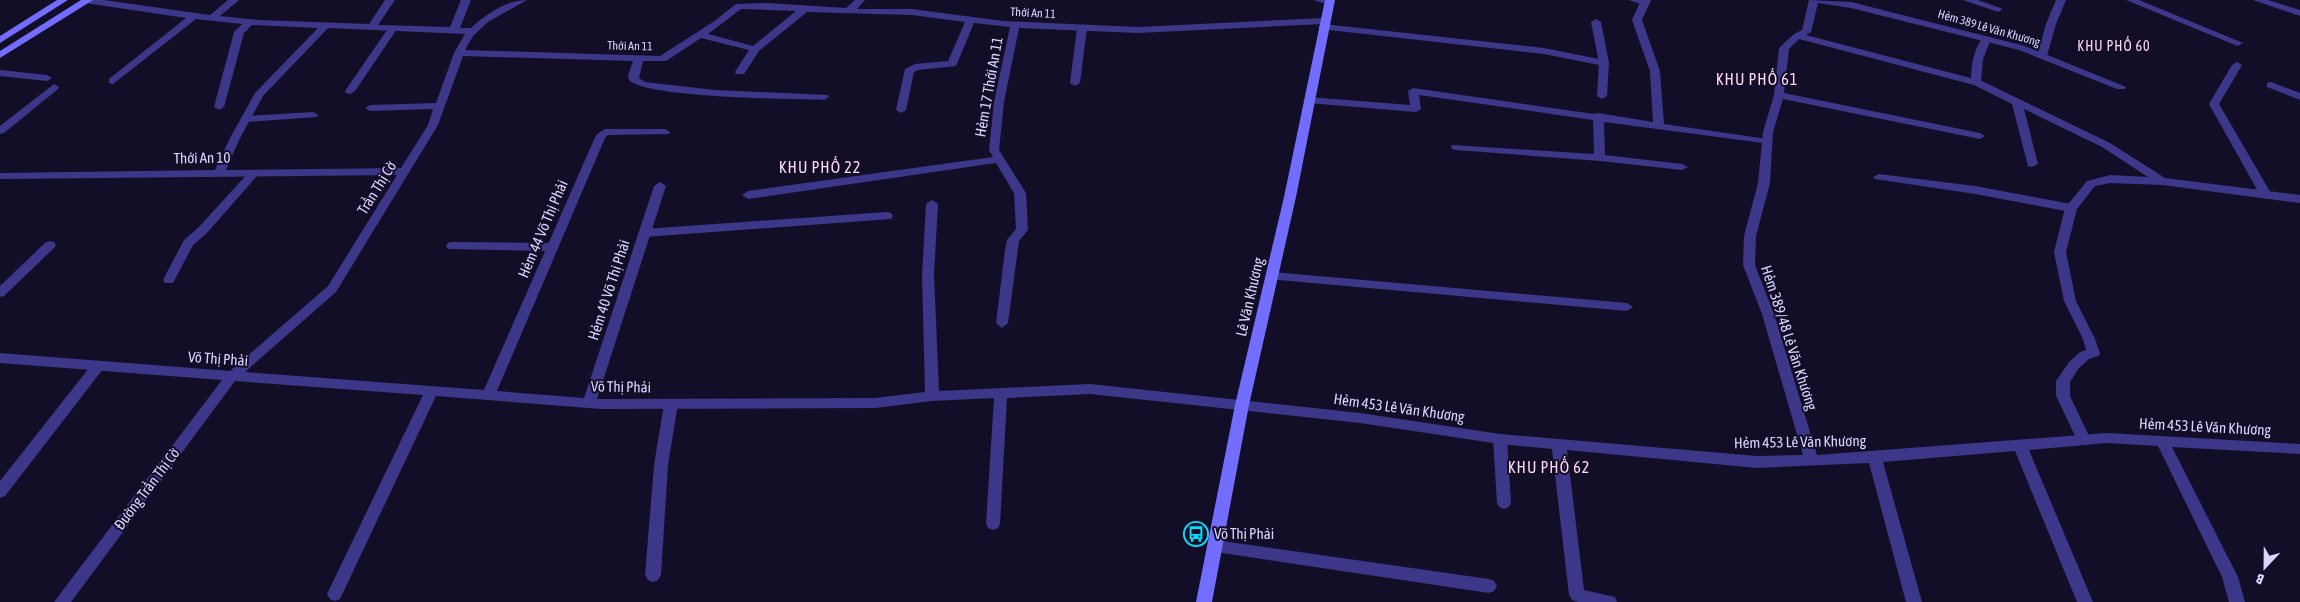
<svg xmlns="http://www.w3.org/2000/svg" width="2300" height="602" viewBox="0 0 2300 602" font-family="'Asap Condensed',sans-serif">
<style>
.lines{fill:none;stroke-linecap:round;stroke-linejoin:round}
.lane{fill:#3c3788;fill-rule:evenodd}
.street{fill:#3c3788;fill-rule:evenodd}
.secondary{fill:#726cff;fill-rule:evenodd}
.labels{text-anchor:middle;stroke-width:4;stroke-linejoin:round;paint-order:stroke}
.far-street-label{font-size:12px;fill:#dad5ff;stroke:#130e27}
.far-neighbourhood-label{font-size:14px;letter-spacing:1px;fill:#ffd7f0;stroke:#130e27}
.street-label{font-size:15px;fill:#dad5ff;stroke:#130e27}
.poi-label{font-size:15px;fill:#dad5ff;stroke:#130e27;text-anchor:start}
.neighbourhood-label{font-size:16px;letter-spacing:1px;fill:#ffd7f0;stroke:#130e27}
</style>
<rect width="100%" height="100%" fill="#130e27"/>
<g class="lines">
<g class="lane">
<path d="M1641,0H1651L1642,20L1660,71L1664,124L1767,139L1772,142L1771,144L1604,122L1605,155L1682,164L1688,167L1682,170L1600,161L1456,150L1452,149L1451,147L1452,145L1594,154L1593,120L1419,95L1421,109L1416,112L1308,103L1303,100L1308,97L1410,105L1408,91L1413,88L1594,114L1598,113L1653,122L1650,71L1632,20Z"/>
<path d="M1963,0H1978L2003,9L1998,12Z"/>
<path d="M2056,0H2066L2056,24L2047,56L2046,58H2038L2037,56L2046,24Z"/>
<path d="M2126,0H2139L2243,43L2238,46L2235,45Z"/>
<path d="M1596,19L1601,22L1609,63L1607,96L1602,99L1597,96L1599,63L1591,22Z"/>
<path d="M1082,25L1087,28L1080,83L1075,86L1070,83L1077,28Z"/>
<path d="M392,26L397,29L355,91L350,94L346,93L345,91L389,27Z"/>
<path d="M1986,36L1991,39L1983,59L1981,82L1976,85L1971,82C1971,65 1973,51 1983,37Z"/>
<path d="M2237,62L2242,65L2219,104L2272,195L2266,199L2260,195L2209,104L2232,65Z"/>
<path d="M0,70L47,75L52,78L47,81L0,76Z"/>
<path d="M2271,82L2300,93V100L2267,87V83Z"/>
<path d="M313,112L318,115L317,117L246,122L241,119L246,116Z"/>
<path d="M254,170L258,171L260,173L258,175L206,234L193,245L173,283H165L163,280L184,240L198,228L250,171Z"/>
<path d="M1879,174L1975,186L2071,204L2077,208L2071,212L1975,194L1875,179L1873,177Z"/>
<path d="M887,212L891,213L893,216L891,219L644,237L638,233L644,229Z"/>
<path d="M452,242L553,243L559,247L553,251L448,249L446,246L448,243Z"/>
<path d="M1272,272L1627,303L1633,307L1627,311L1268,279L1266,276L1268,273Z"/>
<path d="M2093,348L2098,350L2100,353L2098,356L2089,359L2079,368L2070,382V396L2091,440L2089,444L2084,445L2079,444L2056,396V381L2069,362L2080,352Z"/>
<path d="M98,361L103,363L105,366L103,369L5,496L0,498V481L93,363Z"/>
<path d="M671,399L676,400L678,404L668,465L661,575L658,580L653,582L648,580L645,575L654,465L664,404L666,400Z"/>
<path d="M1500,434L1505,435L1507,439L1511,503L1509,507L1504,509L1499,507L1497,503L1493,439L1495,435Z"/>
<path d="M1215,540L1489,579L1494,581L1497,586L1494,591L1489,593L1215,552L1210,550L1207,546L1210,542Z"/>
</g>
<g class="street">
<path d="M80,0H104L210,15L228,0H239L220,16L259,20L369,24L385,0H395L378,25L450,27L461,0H471L460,28H471C486,14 506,0 527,0L488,22L473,36L465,50L660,56L713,22L736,4L767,3L846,8L855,0H865L857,9H912L1003,21L1138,27L1324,18L1329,21L1324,24L1138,33L1019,28L1004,102L999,150L1026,193L1028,230L1019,241L1008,323L1002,328L996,323L1005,250L1007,240L1016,229L1014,193L996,163L748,199L742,195L748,191L993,157L989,150L994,102L1010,27L974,23L956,66L918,70L914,72L906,110L901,113L896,110L905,69L915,64L948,61L965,22L912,15L807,12L759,51L744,74H736L735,72L749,50L701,38L666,61H643L639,78L645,82L715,90L828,95L829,97L824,100C792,99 646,98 629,80L628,75L633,61L463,56L438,125L336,292L245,372L484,390L596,135L605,129H665L670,132L669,134L608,135L605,138L497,391L584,398L654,186L660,182L666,186L597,399L875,398L925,392L922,275L926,204L932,200L938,204L934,275L939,391L1090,384L1360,413L1500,434L1757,456L1803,455L1762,314L1743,265L1744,236L1758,183L1763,132L1774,95L1779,48L1794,34L1802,30L1809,0L1851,2L2025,46L2126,87L2125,89H2117L2019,50L1851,8L1818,3L1811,32L1806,35L1982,81L2110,143L2165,178L2300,195V203L2162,185L2110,183L2095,186L2077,209L2066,252L2076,301L2095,339L2100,353L2098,356H2088L2083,339L2064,301L2054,252L2065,208L2087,181L2110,175L2148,177L2102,147L2024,109L2038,164L2032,167L2028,166L2012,104L1974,85L1799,39L1789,49L1784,93L1980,133L1985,136L1980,139L1783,99L1773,132L1770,183L1756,236L1755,265L1774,314L1817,455L2107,433L2300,444V454L2172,447L2238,577L2245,602H2229L2222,577L2158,446L2107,443L2029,450L2093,602H2077L2015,451L1883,462L1922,602H1906L1869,463L1757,468L1567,450L1584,590L1615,597L1617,602H1578L1572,600L1569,595L1552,449L1500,444L1360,423L1090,394L1007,398L1000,524L998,528L993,530L988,528L986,524L994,398L932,401L875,408L601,409L436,396L340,599L335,601L330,599L327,594L423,395L235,381L71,602H54L222,380L0,363V353L230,371L328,286L397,175L0,179V173L215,170L229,140L255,93L318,28L252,25L244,33L224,107L219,110L214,107L234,32L242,24L196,19L113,84L109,83V79L186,18L85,3ZM741,9L796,11L753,46L708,34ZM328,28L465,34L454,53L436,103L370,105L365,108L370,111L433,109L428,125L401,168L226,170L239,140L263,96Z"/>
<path d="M1313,0H1333L1335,2L1330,5Z"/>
<path d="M1629,0H1645L1651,3L1646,6Z"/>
<path d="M2253,0H2268L2300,10V16Z"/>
<path d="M1323,24L1544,48L1604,60L1609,63L1604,66L1544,54L1320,29L1318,27Z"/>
<path d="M54,84L59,87L58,89L4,133L0,134V126Z"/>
<path d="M50,241L54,242L56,245L54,248L4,296L0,297V286L46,242Z"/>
</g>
<g class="secondary">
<path d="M57,0H68L0,43V36Z"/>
<path d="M81,0H93L0,58V51Z"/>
<path d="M1325,0H1335L1296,197L1249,405L1212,602H1196L1235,405L1284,197Z"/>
</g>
</g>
<defs>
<symbol id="bus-ring" viewBox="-11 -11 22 22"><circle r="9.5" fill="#130e27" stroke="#01e1ff" stroke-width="1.5"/><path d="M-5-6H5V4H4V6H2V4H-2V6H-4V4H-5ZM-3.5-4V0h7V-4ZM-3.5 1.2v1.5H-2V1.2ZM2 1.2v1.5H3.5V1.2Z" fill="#01e1ff"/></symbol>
</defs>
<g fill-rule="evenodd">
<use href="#bus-ring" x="1182" y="520" width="28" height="28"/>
</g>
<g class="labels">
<g class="far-street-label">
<text transform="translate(1033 13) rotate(3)" y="4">Thới An 11</text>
<text transform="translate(1989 28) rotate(16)" y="4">Hẻm 389 Lê Văn Khương</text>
<text transform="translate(630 46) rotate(1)" y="4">Thới An 11</text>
</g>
<g class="far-neighbourhood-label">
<text x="2114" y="51">KHU PHỐ 60</text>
</g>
<g class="street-label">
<text transform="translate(989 87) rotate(-80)" y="5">Hẻm 17 Thới An 11</text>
<text transform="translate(202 158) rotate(-1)" y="5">Thới An 10</text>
<text transform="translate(377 188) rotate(-58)" y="5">Trần Thị Cờ</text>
<text transform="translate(543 229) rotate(-67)" y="5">Hẻm 44 Võ Thị Phải</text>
<text transform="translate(609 290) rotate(-72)" y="5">Hẻm 40 Võ Thị Phải</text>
<text transform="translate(1250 297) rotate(-77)" y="5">Lê Văn Khương</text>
<text transform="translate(1789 338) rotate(72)" y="5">Hẻm 389/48 Lê Văn Khương</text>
<text transform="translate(218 359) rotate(4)" y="5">Võ Thị Phải</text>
<text transform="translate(621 387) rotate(1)" y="5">Võ Thị Phải</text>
<text transform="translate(1399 408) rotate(8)" y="5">Hẻm 453 Lê Văn Khương</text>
<text transform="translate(2205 427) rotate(3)" y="5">Hẻm 453 Lê Văn Khương</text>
<text transform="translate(1800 442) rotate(-1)" y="5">Hẻm 453 Lê Văn Khương</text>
<text transform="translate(147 489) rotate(-53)" y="5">Đường Trần Thị Cờ</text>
</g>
<g class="poi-label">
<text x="1214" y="539">Võ Thị Phải</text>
</g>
<g class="neighbourhood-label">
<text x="1757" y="85">KHU PHỐ 61</text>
<text x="820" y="173">KHU PHỐ 22</text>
<text x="1549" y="473">KHU PHỐ 62</text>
</g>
</g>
<g transform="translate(2265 567) rotate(202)" stroke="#130e27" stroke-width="4" paint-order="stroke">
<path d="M0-4L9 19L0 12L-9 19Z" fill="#dad5ff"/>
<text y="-8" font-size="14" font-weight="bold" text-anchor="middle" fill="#dad5ff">B</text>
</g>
</svg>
